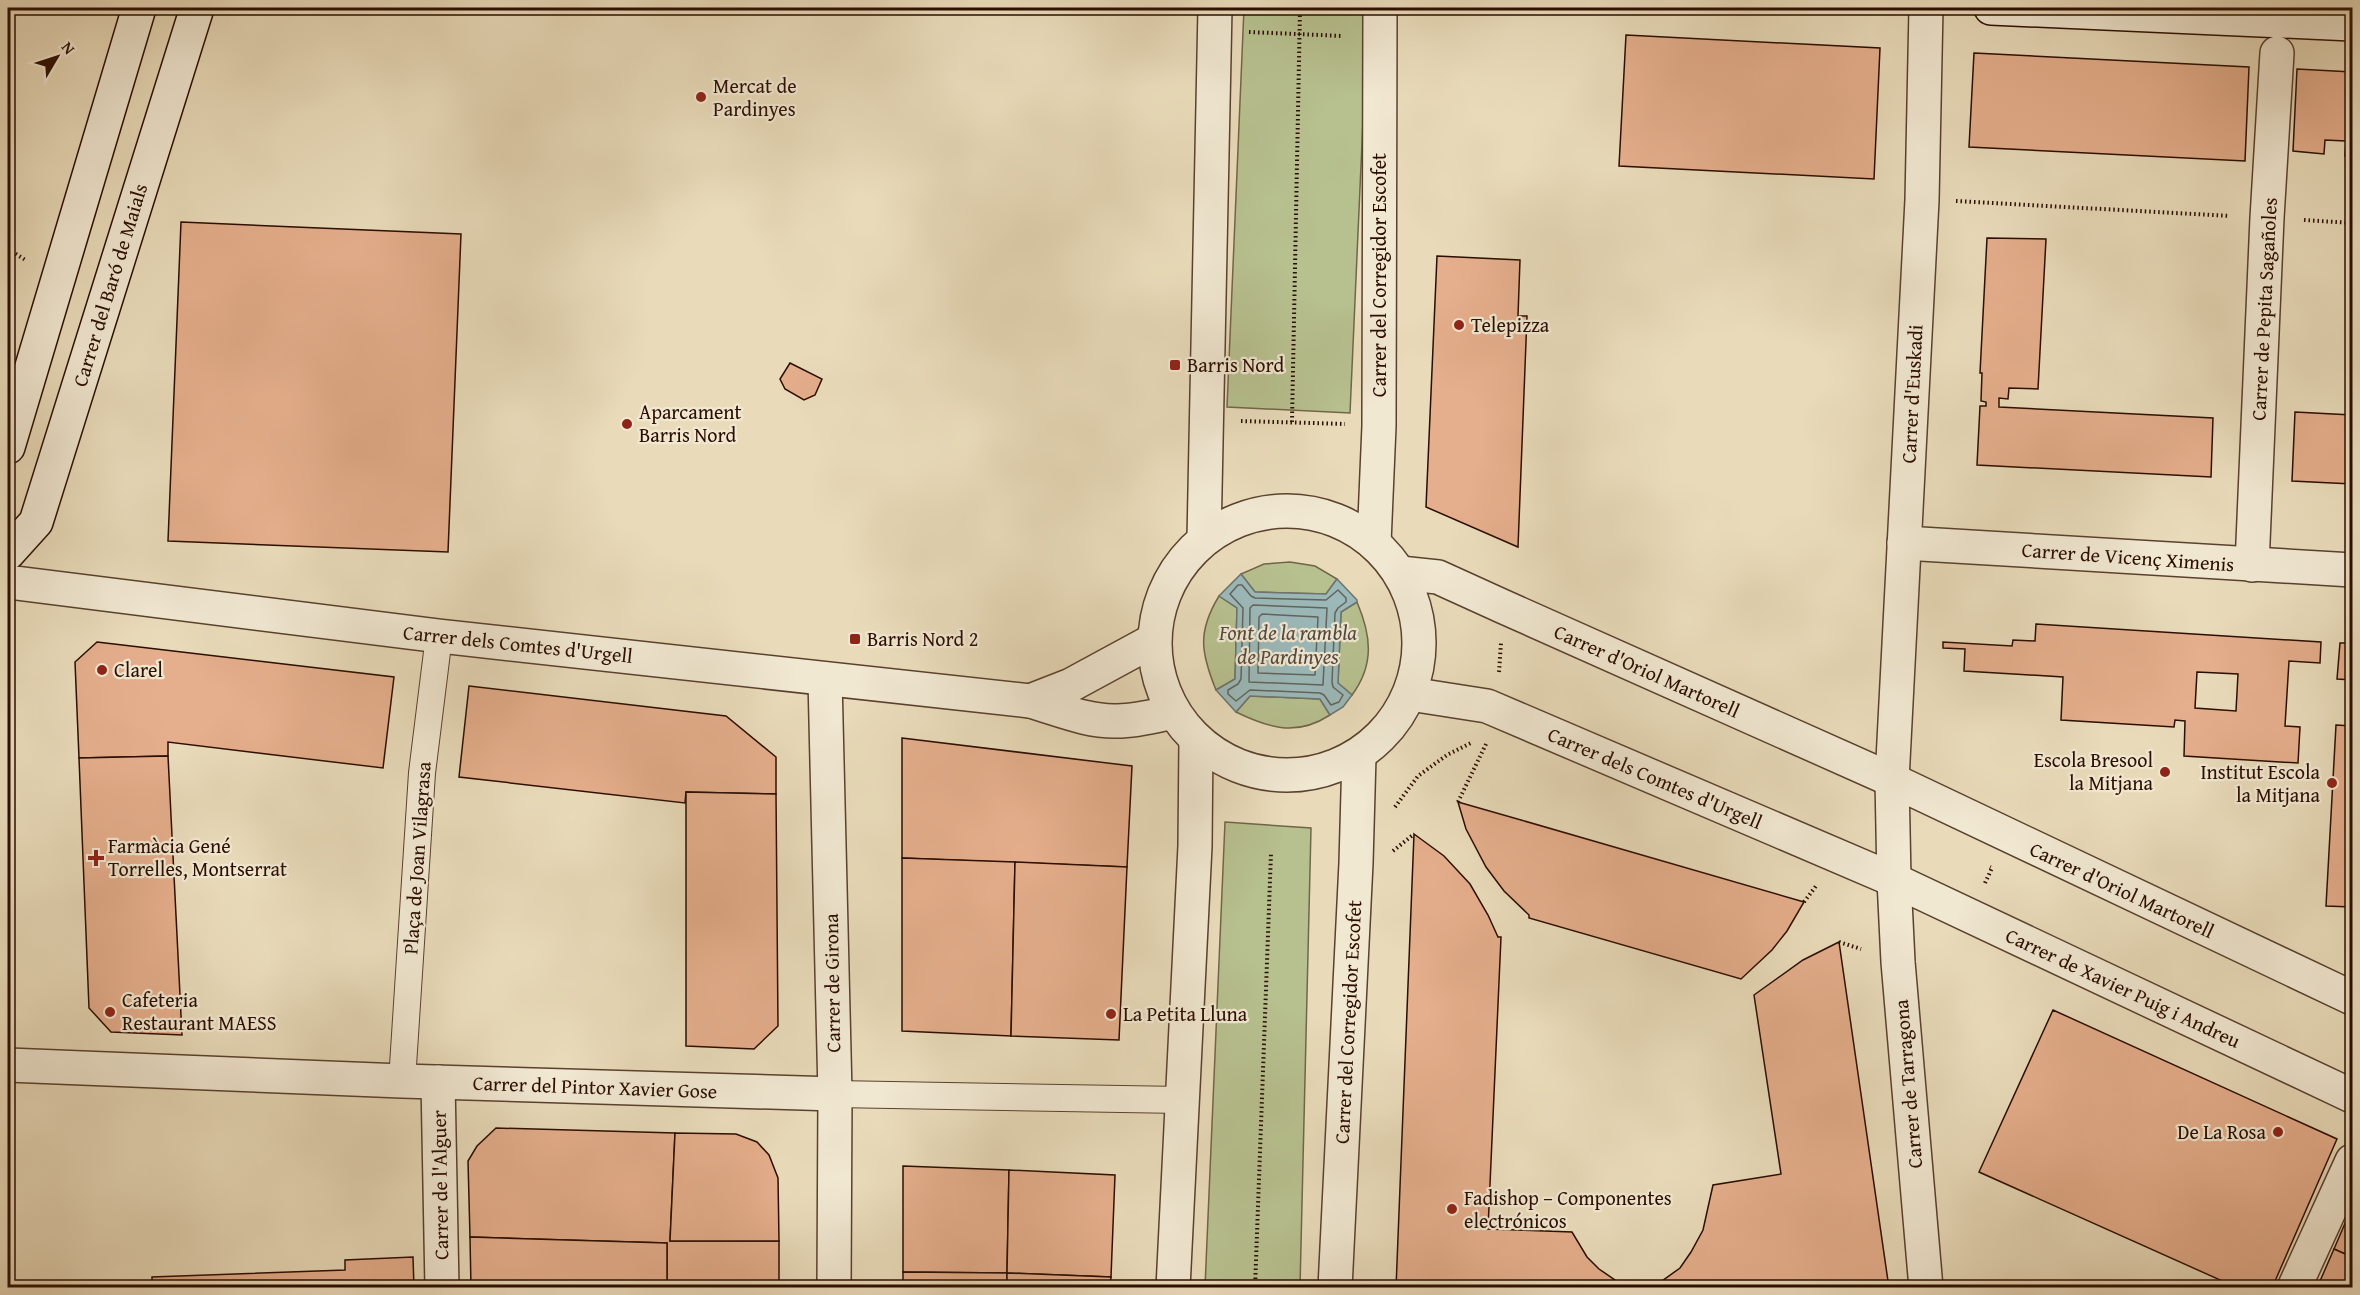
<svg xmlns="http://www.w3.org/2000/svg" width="2360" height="1295" viewBox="0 0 2360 1295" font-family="'Gentium Book Plus',serif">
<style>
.green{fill:#b7c08f;stroke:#716648;stroke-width:1.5}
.water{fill:#9bb9b9;stroke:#6e746f;stroke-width:1.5}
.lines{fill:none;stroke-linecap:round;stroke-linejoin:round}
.shore{stroke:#63635c;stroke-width:1.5}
.building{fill:#e5ae8c;stroke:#2b0d00;stroke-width:1.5;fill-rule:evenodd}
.pedestrian-casing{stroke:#5a402e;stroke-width:28}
.minor-casing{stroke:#5a402e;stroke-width:36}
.tertiary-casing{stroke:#5a402e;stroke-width:36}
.secondary-casing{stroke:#2b0d00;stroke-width:36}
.path{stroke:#2b0d00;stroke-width:4;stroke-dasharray:1.5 3;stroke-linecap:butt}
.pedestrian{stroke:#f1e8d2;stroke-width:26}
.minor{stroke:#f1e8d2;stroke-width:33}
.tertiary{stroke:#f1e8d2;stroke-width:33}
.secondary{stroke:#f1e8d2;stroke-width:33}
.poi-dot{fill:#8f2418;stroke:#f1e8d2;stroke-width:2}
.labels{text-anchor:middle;stroke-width:4.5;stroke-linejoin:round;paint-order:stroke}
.poi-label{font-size:20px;fill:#2b0d00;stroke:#f1e8d2;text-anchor:start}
.street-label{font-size:20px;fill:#2b0d00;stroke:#f1e8d2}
.water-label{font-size:21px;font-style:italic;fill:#524941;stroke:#f1e8d2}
</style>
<rect width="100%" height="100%" fill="#e9dbba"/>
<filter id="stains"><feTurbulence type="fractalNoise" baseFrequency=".00333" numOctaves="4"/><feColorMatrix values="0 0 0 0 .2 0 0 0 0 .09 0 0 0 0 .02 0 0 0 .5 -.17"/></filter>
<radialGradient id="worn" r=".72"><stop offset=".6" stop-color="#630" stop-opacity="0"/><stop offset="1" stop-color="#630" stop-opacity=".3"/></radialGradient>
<g class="green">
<path d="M1244,8H1368L1350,413L1227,407Z"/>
<path d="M1290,562L1315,566L1337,579L1326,594L1255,592L1241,574L1264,564Z"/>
<path d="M1219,596L1237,608L1235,679L1216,690C1201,653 1197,632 1219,596Z"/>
<path d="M1357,602C1371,635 1375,664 1352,695L1338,683L1341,612Z"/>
<path d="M1250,696L1320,699L1330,715C1296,737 1269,728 1236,712Z"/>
<path d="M1225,822L1311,828L1300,1287H1205Z"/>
</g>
<path class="water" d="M1241,574L1255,592L1326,594L1337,579L1357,600V602L1341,612L1338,683L1352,695L1343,707L1330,715L1320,699L1250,696L1236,712L1216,690L1235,679L1237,608L1219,596Z"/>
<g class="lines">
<g class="shore">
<path d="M1238,585H1242L1251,596L1255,598L1326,600L1338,590L1346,598V602L1338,608L1335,613L1332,682L1333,687L1343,695L1339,702L1331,705L1324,695L1320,693L1250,690L1236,701L1228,694V690L1238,684L1241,679L1243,608L1230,594Z"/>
<path d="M1253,605L1327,608L1323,685L1249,682L1250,608Z"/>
<path d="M1262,614L1318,617L1315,675L1258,673L1259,617Z"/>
</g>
</g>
<g class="building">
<path d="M1626,35L1880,48L1874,179L1619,166Z"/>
<path d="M1974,53L2249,67L2245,161L1969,147Z"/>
<path d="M2297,69L2352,72V156H2345L2346,141L2325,140L2324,154L2293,151Z"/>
<path d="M181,222L461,234L448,552L168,541Z"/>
<path d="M1987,238L2046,239L2038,389L2009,388L2008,399L1999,398V407L2213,418L2211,477L1977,465L1980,406H1986V402L1981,401L1982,373H1980Z"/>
<path d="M1437,256L1520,260L1518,316H1527L1518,547L1426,507Z"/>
<path d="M790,363L822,379L815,395L804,400L785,389L780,379Z"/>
<path d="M2295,412L2352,415V484L2292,481Z"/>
<path d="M2036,624L2321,642L2320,663L2289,661L2285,726L2300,727L2298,763L2184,756L2185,721L2175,720L2174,727L2061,720L2063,677L1964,671L1965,649L1943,648V642L2012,646L2013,640L2035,641ZM2197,672L2238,674L2236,711L2195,708Z"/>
<path d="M97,642L394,677L383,768L168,742V756L79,758L75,662Z"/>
<path d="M2340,643H2352V680L2337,679Z"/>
<path d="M469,686L726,716L776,757V794L686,792L685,803L459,777Z"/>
<path d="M2336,725L2352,726V907L2326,906Z"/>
<path d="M902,738L1132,766L1127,867L902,858Z"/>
<path d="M168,756L182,1035L111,1032L89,1008L79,758Z"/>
<path d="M686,792L776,794L778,1026L754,1049L686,1046Z"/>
<path d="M1458,802L1521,820L1804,902L1787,931L1772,950L1741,979L1529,918V915L1504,891L1486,867L1466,829Z"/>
<path d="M1414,834L1444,856L1470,884L1488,915L1498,937H1501L1488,1229L1572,1232L1587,1257L1599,1269L1621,1284L1632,1287H1645L1659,1283L1680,1268L1691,1252L1703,1230L1713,1185L1781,1174L1754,995L1803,960L1839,942L1889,1288H1396Z"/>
<path d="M902,858L1015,862L1011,1036L902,1031Z"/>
<path d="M1015,862L1127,867L1119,1040L1011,1036Z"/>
<path d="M2053,1010L2337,1139L2272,1288H2238L1979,1172Z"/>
<path d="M496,1128L675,1133L670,1241H779V1288H667V1243L470,1237L468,1161L477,1146Z"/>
<path d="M675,1133L736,1134L757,1142L769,1155L778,1178L779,1241H670Z"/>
<path d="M903,1166L1009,1170L1007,1273L903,1272Z"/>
<path d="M1009,1170L1115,1175L1111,1277L1007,1273Z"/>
<path d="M2352,1207V1257L2334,1249Z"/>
<path d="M470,1237L667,1243V1288H471Z"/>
<path d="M2334,1249L2352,1257V1288H2317Z"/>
<path d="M413,1257L414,1288H152V1277L345,1270V1260Z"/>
<path d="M903,1272L1007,1273V1288H903Z"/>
<path d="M1007,1273L1111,1277L1110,1288H1007Z"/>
</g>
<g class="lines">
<defs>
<g id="pedestrian">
<path d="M402,1081L422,773L439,636"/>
<path d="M835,1094L1182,1100"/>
</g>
<g id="minor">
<path d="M1926,8L1922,200L1892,780L1894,880L1898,962L1926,1288"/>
<path d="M1904,543L2352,570"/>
<path d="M2252,565L2267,218L2277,53"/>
<path d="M8,582L439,636L1030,701C1058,709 1088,722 1117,721C1137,721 1155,716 1173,712"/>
<path d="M825,679L835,1094L834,1288"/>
<path d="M1030,701L1071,685L1154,640"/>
<path d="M8,1065L402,1081L835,1094"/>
<path d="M438,1082L442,1288"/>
<path d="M2294,1288L2352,1161"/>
</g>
<g id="tertiary">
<circle cx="1287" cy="643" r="132"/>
<path d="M1204,539L1215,8"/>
<path d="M1374,543L1379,426L1380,8"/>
<path d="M1400,573L1438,577L1504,607L1892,780L2352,998"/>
<path d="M1410,694L1487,706L1894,880L2352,1096"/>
<path d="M1173,1288L1195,846L1196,740"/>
<path d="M1335,1288L1356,863L1359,756"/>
</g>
<g id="secondary">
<path d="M1991,8L2352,24"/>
<path d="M8,447L139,8"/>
<path d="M8,553L36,522L197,8"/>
</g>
</defs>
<use href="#pedestrian" class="pedestrian-casing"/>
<use href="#minor" class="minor-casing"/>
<use href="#tertiary" class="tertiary-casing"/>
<use href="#secondary" class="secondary-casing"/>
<g class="path">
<path d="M1249,32L1343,36"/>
<path d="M1956,201L2230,216"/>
<path d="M2304,220L2352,223"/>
<path d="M8,249L27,261"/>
<path d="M1241,421L1345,424"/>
<path d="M1292,422L1300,8"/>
<path d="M1499,672L1501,643"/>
<path d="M1458,802L1486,744"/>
<path d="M1395,807L1418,776L1447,755L1473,742"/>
<path d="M1393,851L1414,834"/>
<path d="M1985,883L1992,868L1990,867"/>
<path d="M1804,902L1816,886"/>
<path d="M1839,942L1861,949"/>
<path d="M1255,1288L1271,853"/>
</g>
<use href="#pedestrian" class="pedestrian"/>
<use href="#minor" class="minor"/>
<use href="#tertiary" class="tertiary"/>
<use href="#secondary" class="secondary"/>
</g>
<g class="poi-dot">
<circle cx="701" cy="97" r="6"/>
<circle cx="1459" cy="325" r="6"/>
<rect x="1169" y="359" width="12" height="12" rx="3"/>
<circle cx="627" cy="424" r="6"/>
<rect x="849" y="633" width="12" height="12" rx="3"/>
<circle cx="102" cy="670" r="6"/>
<circle cx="2165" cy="772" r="6"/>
<circle cx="2332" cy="783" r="6"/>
<path d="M93 849h6v6h6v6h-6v6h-6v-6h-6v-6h6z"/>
<circle cx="110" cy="1012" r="6"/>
<circle cx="1111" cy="1014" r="6"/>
<circle cx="2278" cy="1132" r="6"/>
<circle cx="1452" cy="1209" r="6"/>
</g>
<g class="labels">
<g class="poi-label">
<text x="713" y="93">Mercat de<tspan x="713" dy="23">Pardinyes</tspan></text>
<text x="1471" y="332">Telepizza</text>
<text x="1187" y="372">Barris Nord</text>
<text x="639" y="419">Aparcament<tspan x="639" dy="23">Barris Nord</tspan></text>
<text x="867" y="646">Barris Nord 2</text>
<text x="114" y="677">Clarel</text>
<text x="2153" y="767" text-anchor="end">Escola Bresool<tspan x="2153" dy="23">la Mitjana</tspan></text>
<text x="2320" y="779" text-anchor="end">Institut Escola<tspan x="2320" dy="23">la Mitjana</tspan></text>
<text x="108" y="853">Farmàcia Gené<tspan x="108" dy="23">Torrelles, Montserrat</tspan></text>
<text x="122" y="1007">Cafeteria<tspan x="122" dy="23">Restaurant MAESS</tspan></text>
<text x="1123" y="1021">La Petita Lluna</text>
<text x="2266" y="1139" text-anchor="end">De La Rosa</text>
<text x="1464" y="1205">Fadishop – Componentes<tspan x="1464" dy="23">electrónicos</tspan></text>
</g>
<g class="street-label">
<text transform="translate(1379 275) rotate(-90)" y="7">Carrer del Corregidor Escofet</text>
<text transform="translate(110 285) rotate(-73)" y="7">Carrer del Baró de Maials</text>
<text transform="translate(2264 309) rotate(-87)" y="7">Carrer de Pepita Sagañoles</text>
<text transform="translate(1912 394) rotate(-87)" y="7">Carrer d'Euskadi</text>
<text transform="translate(2128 557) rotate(4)" y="7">Carrer de Vicenç Ximenis</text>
<text transform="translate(518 644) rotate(6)" y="7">Carrer dels Comtes d'Urgell</text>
<text transform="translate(1647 671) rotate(24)" y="7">Carrer d'Oriol Martorell</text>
<text transform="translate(1655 778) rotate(23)" y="7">Carrer dels Comtes d'Urgell</text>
<text transform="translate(417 858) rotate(-86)" y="7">Plaça de Joan Vilagrasa</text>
<text transform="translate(2122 890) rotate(25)" y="7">Carrer d'Oriol Martorell</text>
<text transform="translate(832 983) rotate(-91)" y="7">Carrer de Girona</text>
<text transform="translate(2123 988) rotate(25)" y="7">Carrer de Xavier Puig i Andreu</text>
<text transform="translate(1348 1022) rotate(-87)" y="7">Carrer del Corregidor Escofet</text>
<text transform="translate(1908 1084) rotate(-95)" y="7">Carrer de Tarragona</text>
<text transform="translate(595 1087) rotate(2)" y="7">Carrer del Pintor Xavier Gose</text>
<text transform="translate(440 1185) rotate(-91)" y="7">Carrer de l'Alguer</text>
</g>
<g class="water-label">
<text x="1288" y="640">Font de la rambla<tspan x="1288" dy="24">de Pardinyes</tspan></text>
</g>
</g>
<rect width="2360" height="1295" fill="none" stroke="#e9dbba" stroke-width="30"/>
<rect x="9" y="9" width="2342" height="1277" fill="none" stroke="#2b0d00" stroke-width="3"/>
<rect x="15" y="15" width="2330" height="1265" fill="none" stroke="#2b0d00" stroke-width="1.5"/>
<g transform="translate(57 57) rotate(51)" stroke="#f1e8d2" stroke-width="4.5" paint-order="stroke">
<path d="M0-4.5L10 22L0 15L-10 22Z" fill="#2b0d00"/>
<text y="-9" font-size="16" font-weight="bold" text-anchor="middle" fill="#2b0d00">N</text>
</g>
<rect width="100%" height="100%" filter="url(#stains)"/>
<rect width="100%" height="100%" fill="url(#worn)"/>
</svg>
